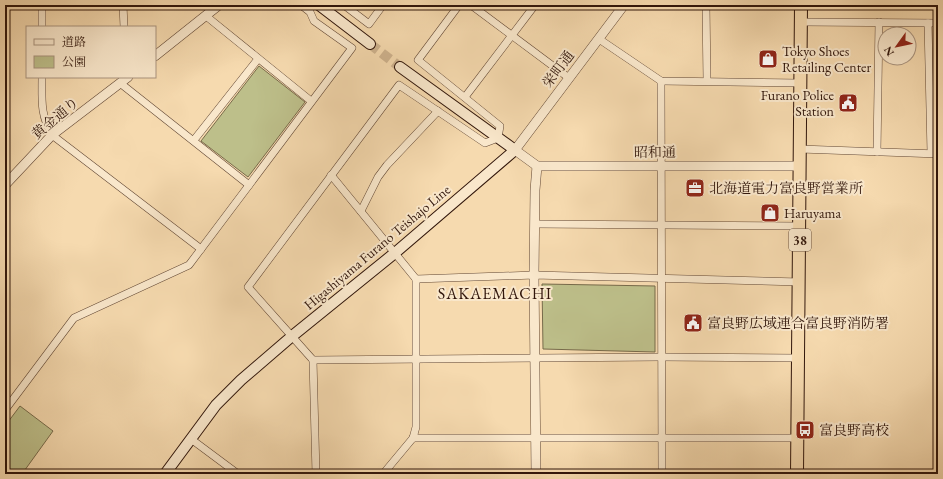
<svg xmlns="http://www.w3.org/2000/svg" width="943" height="479" viewBox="0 0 943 479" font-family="'EB Garamond','Noto Serif JP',serif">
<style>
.green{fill:#bdbf8a;stroke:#776a4a}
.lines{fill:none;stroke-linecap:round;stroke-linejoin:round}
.secondary-tunnel{stroke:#cfb38e;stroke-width:10;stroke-dasharray:10 5;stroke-linecap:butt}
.minor-casing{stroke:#624734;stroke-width:8}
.tertiary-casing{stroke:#624734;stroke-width:10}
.secondary-casing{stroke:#31160b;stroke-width:12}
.trunk-casing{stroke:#31160b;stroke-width:14}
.minor{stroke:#f9e7cb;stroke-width:7}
.tertiary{stroke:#f9e7cb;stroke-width:9}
.secondary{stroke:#f9e7cb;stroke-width:10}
.trunk{stroke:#f6daaf;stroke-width:12}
.labels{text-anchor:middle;stroke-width:4;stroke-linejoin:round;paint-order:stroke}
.shield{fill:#f9e7cb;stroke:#6d5545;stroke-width:1}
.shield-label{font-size:13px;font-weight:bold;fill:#31160b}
.poi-label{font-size:14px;fill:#31160b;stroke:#f9e7cb;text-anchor:start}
.street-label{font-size:14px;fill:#31160b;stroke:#f9e7cb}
.quarter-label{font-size:16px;letter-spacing:1px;fill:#31160b;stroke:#f9e7cb}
</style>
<rect width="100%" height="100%" fill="#f6daaf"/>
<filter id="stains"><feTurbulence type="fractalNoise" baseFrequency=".005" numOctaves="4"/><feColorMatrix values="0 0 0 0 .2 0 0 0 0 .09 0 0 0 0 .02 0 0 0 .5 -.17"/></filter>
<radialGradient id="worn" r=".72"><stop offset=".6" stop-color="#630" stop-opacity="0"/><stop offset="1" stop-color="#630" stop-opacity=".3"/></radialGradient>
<g class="green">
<path d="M259,66L305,102L248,177L201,141Z"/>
<path d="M542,284L655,286V352L543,349Z"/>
<path d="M20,406L53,431L22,474H5V426Z"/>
</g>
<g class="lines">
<path class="secondary-tunnel" d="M370,44L400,67"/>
<defs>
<g id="minor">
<path d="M123,5L124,27"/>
<path d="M344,5L369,24L383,5"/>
<path d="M459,5L418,60L500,126L498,138L485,143L399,85L248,287L313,360L660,357L798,358"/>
<path d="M471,5L569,78"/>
<path d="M706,5L707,81"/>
<path d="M206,16L311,101"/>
<path d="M801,22L938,23"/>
<path d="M928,23L931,153"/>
<path d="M42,27V5"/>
<path d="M599,39L661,81L800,83"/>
<path d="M42,77C42,100 40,114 52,135L201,249"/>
<path d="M661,81C662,212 661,343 662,474"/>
<path d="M120,83L249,185"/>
<path d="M465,97L535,5"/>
<path d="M194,140L258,59"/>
<path d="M800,149L938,154"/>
<path d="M877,152L879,22"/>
<path d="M331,175L416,279L534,275L800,282"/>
<path d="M361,211L378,177L387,165L438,111"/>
<path d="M536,224L800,226"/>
<path d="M313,360L316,474"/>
<path d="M5,410L74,318L189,265L352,48L314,21L310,12L301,5"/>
<path d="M413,438H797"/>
<path d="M191,439L238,474"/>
<path d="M383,474L413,438L416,427V279"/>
</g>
<g id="tertiary">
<path d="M624,5L515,150L537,166H800"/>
<path d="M155,56L219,5"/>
<path d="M5,185L52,135L128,77"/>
<path d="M536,474L534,275L535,190L537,166"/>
</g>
<g id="secondary">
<path d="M319,5L370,44"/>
<path d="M165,474L216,405L241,380L291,337L396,252L515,150L400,67"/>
</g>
<path id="trunk" d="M797,474L801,5"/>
</defs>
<use href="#minor" class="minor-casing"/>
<use href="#tertiary" class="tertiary-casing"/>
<use href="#secondary" class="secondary-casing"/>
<use href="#trunk" class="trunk-casing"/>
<use href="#minor" class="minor"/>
<use href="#tertiary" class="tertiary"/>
<use href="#secondary" class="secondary"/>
<use href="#trunk" class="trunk"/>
</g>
<defs>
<symbol id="shop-square" viewBox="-11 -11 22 22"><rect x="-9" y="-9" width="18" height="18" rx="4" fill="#8f2418" stroke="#f9e7cb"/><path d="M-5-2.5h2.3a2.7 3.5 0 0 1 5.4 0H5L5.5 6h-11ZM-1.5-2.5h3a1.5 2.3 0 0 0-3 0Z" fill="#fff"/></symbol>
<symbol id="civic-square" viewBox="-11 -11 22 22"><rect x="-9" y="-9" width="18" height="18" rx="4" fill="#8f2418" stroke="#f9e7cb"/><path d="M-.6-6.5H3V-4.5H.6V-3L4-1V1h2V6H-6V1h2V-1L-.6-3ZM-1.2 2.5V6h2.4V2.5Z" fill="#fff"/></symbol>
<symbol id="office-square" viewBox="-11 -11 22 22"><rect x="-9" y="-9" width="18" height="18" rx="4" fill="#8f2418" stroke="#f9e7cb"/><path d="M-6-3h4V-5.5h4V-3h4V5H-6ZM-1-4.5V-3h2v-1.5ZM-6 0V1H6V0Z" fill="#fff"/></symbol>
<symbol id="bus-square" viewBox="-11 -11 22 22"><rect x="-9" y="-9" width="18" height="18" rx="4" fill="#8f2418" stroke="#f9e7cb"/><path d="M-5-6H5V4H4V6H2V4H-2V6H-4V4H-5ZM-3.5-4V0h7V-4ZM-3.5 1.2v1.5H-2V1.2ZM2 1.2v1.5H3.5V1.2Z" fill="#fff"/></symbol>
</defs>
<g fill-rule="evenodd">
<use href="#shop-square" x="757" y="48" width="22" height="22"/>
<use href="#civic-square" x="837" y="92" width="22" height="22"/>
<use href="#office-square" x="684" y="177" width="22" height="22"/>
<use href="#shop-square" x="759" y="202" width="22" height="22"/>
<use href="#civic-square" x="682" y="312" width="22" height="22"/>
<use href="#bus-square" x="794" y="419" width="22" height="22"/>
</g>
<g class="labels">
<rect class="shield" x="789" y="229" width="22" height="22" rx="3"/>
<g class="shield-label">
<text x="800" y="245">38</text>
</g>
<g class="poi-label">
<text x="782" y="56">Tokyo Shoes<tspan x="782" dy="16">Retailing Center</tspan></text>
<text x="834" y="100" text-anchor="end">Furano Police<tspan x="834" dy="16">Station</tspan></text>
<text x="709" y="193">北海道電力富良野営業所</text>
<text x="784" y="218">Haruyama</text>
<text x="707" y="328">富良野広域連合富良野消防署</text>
<text x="819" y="435">富良野高校</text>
</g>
<g class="street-label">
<text transform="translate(558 69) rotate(-53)" y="5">栄町通</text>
<text transform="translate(55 118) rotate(-40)" y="5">黄金通り</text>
<text transform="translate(655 152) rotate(-1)" y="5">昭和通</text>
<text transform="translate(377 247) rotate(-40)" y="5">Higashiyama Furano Teishajo Line</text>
</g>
<g class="quarter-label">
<text x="495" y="299">SAKAEMACHI</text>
</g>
</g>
<rect width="943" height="479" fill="none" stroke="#f6daaf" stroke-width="20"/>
<rect x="6" y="6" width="931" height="467" fill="none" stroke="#31160b" stroke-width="2"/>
<rect x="10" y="10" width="923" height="459" fill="none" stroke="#31160b"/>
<rect x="26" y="26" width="130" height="52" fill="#f9e7cb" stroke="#a9937e"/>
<rect x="34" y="39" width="20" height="6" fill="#f9e7cb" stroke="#a9937e"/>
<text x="62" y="46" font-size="12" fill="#31160b">道路</text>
<rect x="34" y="56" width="20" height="12" fill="#bdbf8a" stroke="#a9937e"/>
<text x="62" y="66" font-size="12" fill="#31160b">公園</text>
<g transform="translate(897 46) rotate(237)"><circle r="19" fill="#f9e7cb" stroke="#a9937e"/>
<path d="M0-3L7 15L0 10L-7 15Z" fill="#8f2418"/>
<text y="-6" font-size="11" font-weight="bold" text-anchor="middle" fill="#31160b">N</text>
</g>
<rect width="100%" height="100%" filter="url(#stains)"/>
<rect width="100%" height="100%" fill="url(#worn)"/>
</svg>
